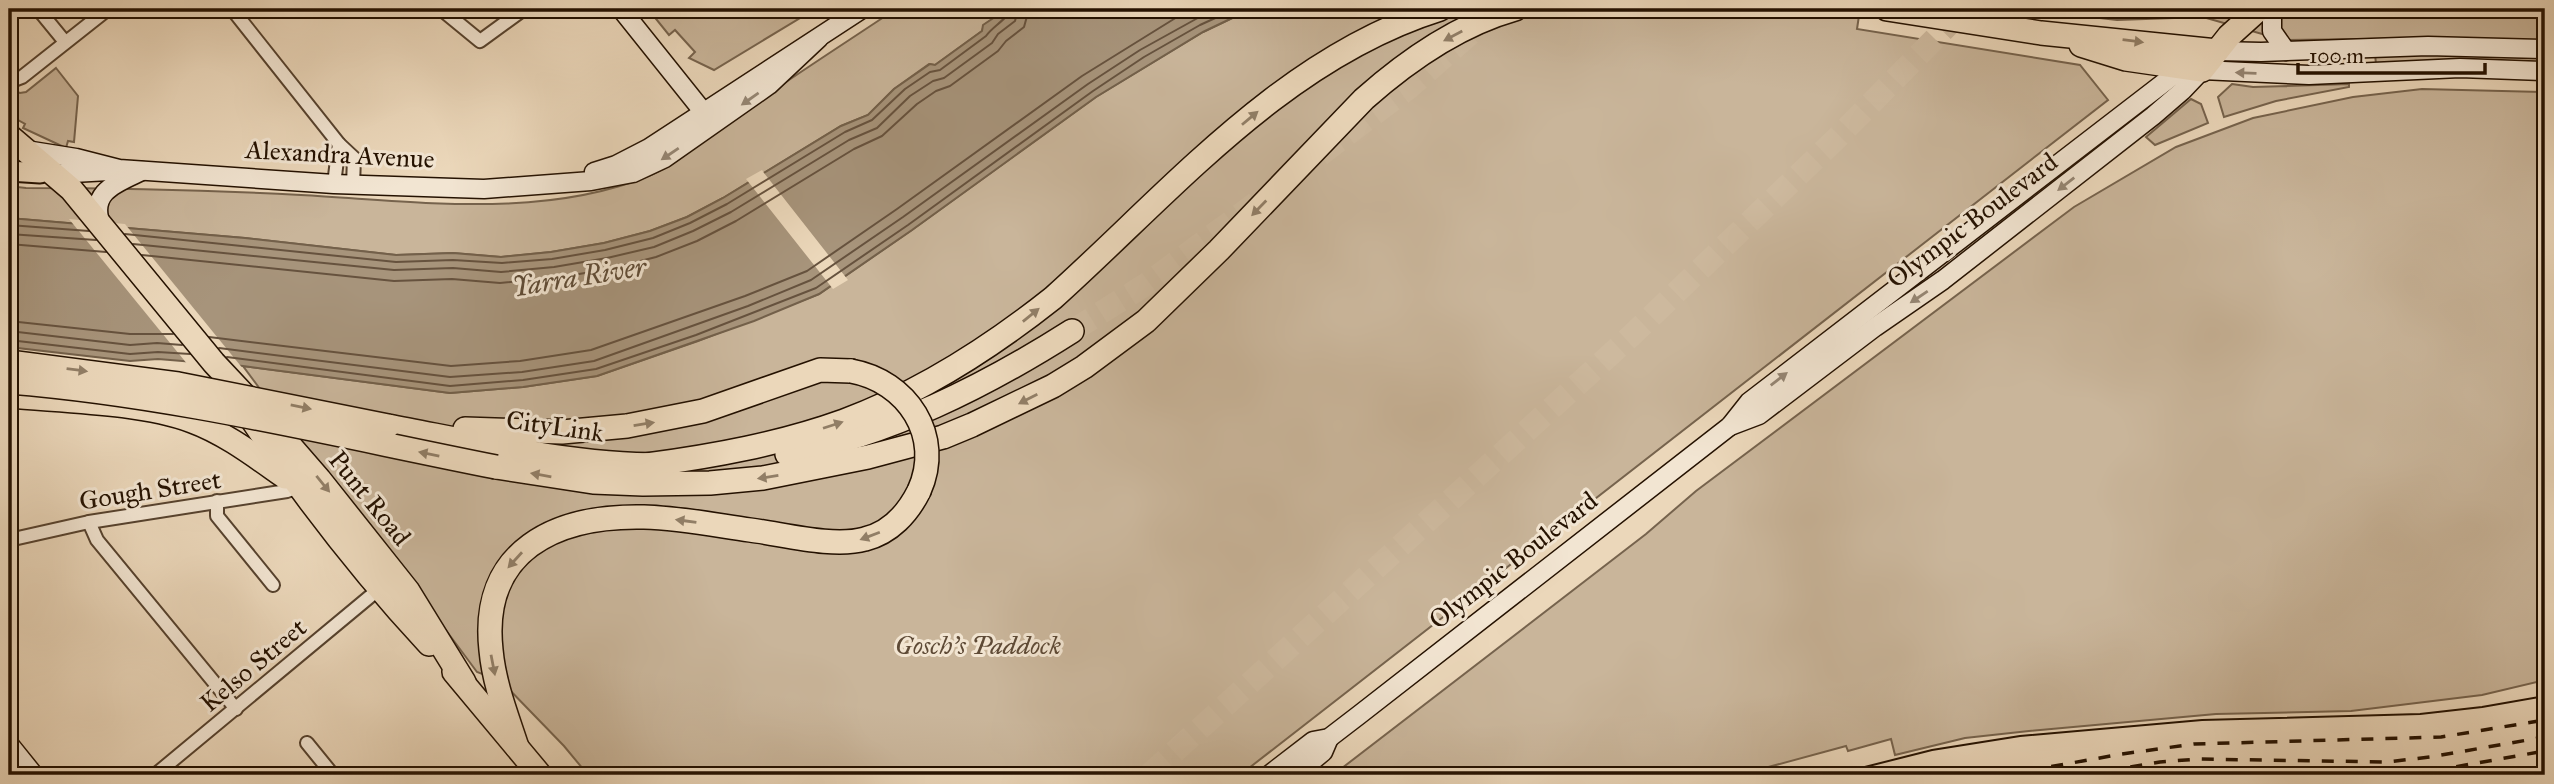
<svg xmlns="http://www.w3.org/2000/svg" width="2554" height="784" viewBox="0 0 2554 784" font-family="'IM FELL Great Primer',serif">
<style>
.green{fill:#c9b59a;stroke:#76634d;stroke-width:2}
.water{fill:#a7947b;stroke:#73604a;stroke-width:2}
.pier{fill:#ebd7ba}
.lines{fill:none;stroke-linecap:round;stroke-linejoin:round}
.shore{stroke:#66523e;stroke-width:2}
.highway-tunnel{stroke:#cdb99e;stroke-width:23;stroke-dasharray:23 11;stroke-linecap:butt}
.street-casing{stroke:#56422e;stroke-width:16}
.secondary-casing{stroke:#241100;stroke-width:21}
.primary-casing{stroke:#241100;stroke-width:23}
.highway-casing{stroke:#241100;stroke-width:26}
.street{stroke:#f2e5d2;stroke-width:12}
.secondary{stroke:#f2e5d2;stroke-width:18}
.primary{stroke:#ebd7ba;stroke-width:19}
.highway{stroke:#ebd7ba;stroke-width:23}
.tram{stroke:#241100;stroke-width:2}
.rail{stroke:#241100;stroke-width:3.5;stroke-dasharray:12 12;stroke-linecap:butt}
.highway-bridge-casing{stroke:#241100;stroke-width:26;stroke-linecap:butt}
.highway-bridge{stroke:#ebd7ba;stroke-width:23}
.oneway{fill:#917e66}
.oneway2{fill:#958674}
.labels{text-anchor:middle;stroke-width:6;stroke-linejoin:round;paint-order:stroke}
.street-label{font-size:26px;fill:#241100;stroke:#f2e5d2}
.park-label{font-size:26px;font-style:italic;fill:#5e4a36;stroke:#f2e5d2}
.water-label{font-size:28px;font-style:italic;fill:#5f4c37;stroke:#f2e5d2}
</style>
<rect width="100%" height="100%" fill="#ebd7ba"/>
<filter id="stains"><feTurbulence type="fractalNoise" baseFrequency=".00286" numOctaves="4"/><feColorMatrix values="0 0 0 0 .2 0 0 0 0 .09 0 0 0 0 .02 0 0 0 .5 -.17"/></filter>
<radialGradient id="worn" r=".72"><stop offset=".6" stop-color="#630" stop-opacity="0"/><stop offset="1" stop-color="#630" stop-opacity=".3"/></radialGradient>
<g class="green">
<path d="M648,9H815L714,70L689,58L695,52L675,30L669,35Z"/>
<path d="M896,9H1007L984,25L982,31L935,65L929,64L894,89L868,115L841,126L723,198L687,217L650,231L604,243L551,252L501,257L453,253L396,255L245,238L9,218V186L26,188C118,188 209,190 301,195C416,201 542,220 651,175C680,163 700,141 725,124C781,84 839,47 896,9Z"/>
<path d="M1251,9H1860L1857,29L2080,65L2108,100L1240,775H588L564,746L501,681L477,672L393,559L299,442L243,366L450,393L523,387L597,376L698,341L819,294L912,230L1096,97L1203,32Z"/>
<path d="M2021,9H2545V41L2446,38L2283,40L2203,17L2117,20Z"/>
<path d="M2427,53L2545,56V63L2376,64L2375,54Z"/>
<path d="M56,68L78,96L74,142L68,141L66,148L23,128L25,124L9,115V89L20,93L26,92Z"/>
<path d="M2232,84L2253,87L2349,84V87L2276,101L2224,117L2218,97Z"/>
<path d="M2422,89L2545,92V680L2482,695L2351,711L2216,714L2029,731L1965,738L1895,755L1891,739L1848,751L1846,746L1739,775H1333L1646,534L1696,491L2074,207L2176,147L2253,118L2353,97Z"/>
<path d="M2191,99L2201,104L2208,123L2155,145L2146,137Z"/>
</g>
<path class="water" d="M1007,9H1251L1203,32L1096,97L912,230L819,294L754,321L597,376L523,387L450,393L243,366L158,359L130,361L9,347V218L245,238L396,255L453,253L501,257L551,252L604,243L650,231L687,217L723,198L841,126L868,115L894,89L930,64L935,65L982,31L983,25Z"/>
<g class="pier">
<path d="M762,170L764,173L848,280L833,289L746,179Z"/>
<path d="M69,219L125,224L244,370L188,365Z"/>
</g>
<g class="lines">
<g class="shore">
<path d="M9,225L89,231"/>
<path d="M9,234L96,240"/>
<path d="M125,234L396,262L453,260L502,263L552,259L605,250L653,238L690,223L727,204L845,132L872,120L905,89L930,72L940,70L986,36C993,26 1008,19 1010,9"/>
<path d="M9,244L106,252"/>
<path d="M133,244L394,270L453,268L501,272L554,267L607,258L654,247L693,231L731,212L849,140L877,128L910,96L933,81L944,78L992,43L998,34L1015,21L1018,9"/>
<path d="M142,255L394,281L452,279L500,283L555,278L609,269L656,257L697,241L736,221L854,149L882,136L917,104L936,91L950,86L998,51L1006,41L1024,27L1029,9"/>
<path d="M9,321L130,334H173"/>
<path d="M9,331L130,345L157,343L182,345"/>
<path d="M209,337L451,366L520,361L591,350L745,296L807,271L897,209L1082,76L1190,9"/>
<path d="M9,340L130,354L158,352L190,354"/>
<path d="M219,348L450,377L522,372L594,361L748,306L811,280L903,217L1088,84L1140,50L1214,9"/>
<path d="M227,357L450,386L523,380L596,369L696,335L816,288L908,225L1093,91L1144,57L1200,25L1235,9"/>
</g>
<g class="highway-tunnel">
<path d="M1320,155L1410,87L1478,27"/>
<path d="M1072,331L1148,283L1256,203"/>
<path d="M1149,775L1633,334L1837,138L1964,9"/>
</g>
<defs>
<g id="street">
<path d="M38,9L65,42"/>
<path d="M232,9L339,144L354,158L353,185"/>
<path d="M441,9L480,41L524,9"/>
<path d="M9,82L22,77L108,9"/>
<path d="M334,184L339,144"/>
<path d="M217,501V516L273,585"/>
<path d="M89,522L97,540L236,709"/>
<path d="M9,540L89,522L287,491L299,487"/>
<path d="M307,743L333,775"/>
<path d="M155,775L379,589"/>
</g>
<g id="secondary">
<path d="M621,9L709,119"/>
<path d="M2272,9V31L2286,51"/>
<path d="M2217,51L2261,52L2428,46L2545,49"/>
<path d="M26,150L76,158L119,169L334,184L484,189L591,181L633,173L665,158L769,85L819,38"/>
<path d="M594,172L616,165L649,148L862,9"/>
<path d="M55,174L109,171"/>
<path d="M102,227C87,192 117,183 142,171"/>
<path d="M1730,426L1759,415L1875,327L1943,280L2153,116L2182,91L2202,70L2309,75L2460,68L2545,71"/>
<path d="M9,744L34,775"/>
<path d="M1269,775L1313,741L1329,738L1359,715L1730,426L1749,402L2183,68"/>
<path d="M1295,775L1323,752L1329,738"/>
</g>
<path id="primary" d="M9,171L40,173"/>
<g id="highway">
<path d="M1887,9L2041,33L2217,51"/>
<path d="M2081,45L2126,59L2202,70L2229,36L2259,9"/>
<path d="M9,136L71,189L214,363L273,426L319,479L408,591L464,682"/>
<path d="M9,396C63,401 141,402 192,421C225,433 255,456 285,477"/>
<path d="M253,421C306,499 364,574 429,644"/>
<path d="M388,426C478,443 570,465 662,465"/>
<path d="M465,429L562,432L627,426L703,411L820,370L851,371"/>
<path d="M787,454C890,434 984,387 1072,331"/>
<path d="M647,465C714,456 780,444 844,421C920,393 990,348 1053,298C1172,191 1283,58 1440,9"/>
<path d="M496,467L593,482L643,484L710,483L763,478L868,457L943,437L972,425L1053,386L1084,367L1146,321L1219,250L1364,99C1408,60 1458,25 1515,9"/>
<path d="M454,672L540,775"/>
<path d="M517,747C507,716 494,684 491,650C480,550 556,515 644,517C680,518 715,525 750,530C783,534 833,548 865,539C890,533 908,513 919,491"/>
</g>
</defs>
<use href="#street" class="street-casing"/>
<use href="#secondary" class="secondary-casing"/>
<use href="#primary" class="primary-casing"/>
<use href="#highway" class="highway-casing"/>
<use href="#street" class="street"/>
<use href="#secondary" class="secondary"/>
<use href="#primary" class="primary"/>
<use href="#highway" class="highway"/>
<path class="tram" d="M1833,775L1932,750L2020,736L2202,720L2420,714L2482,707L2545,696"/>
<g class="rail">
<path d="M2004,775L2122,754L2194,744L2441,737L2545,720"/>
<path d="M2083,775L2160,762L2198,759L2387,762L2430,757L2545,737"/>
<path d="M2372,775L2408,769"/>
<path d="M2409,775L2545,751"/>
<path d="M2503,775L2545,767"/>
</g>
<defs>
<g id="highway-bridge">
<path d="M9,362L178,384L388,426"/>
<path d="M851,371C907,381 944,436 919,491"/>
<path d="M9,382C173,395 334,435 496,467"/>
</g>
</defs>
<use href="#highway-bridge" class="highway-bridge-casing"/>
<use href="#highway-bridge" class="highway-bridge"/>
</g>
<defs><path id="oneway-solid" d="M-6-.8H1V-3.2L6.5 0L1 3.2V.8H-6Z" transform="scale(1.75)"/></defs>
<g class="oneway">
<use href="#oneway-solid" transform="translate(1453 36) rotate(152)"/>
<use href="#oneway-solid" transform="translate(2133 41) rotate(7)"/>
<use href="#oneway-solid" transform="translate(1250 118) rotate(-40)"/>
<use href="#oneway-solid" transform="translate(1259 208) rotate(134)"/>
<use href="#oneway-solid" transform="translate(1031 315) rotate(-39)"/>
<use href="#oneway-solid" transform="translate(77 370) rotate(7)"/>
<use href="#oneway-solid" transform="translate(1028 399) rotate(153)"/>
<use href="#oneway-solid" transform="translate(301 407) rotate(11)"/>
<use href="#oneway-solid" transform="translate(644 424) rotate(-9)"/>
<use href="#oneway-solid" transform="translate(833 425) rotate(-18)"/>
<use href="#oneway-solid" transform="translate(429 454) rotate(-169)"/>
<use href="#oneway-solid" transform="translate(541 475) rotate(-170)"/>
<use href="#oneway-solid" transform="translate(768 477) rotate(171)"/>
<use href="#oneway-solid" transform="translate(323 484) rotate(51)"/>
<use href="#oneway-solid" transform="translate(686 521) rotate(-172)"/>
<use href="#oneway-solid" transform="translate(870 536) rotate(159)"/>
<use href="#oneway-solid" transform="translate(515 560) rotate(132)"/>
<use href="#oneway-solid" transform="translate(493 665) rotate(79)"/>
</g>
<g class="oneway2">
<use href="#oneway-solid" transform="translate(2246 73) rotate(-178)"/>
<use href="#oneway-solid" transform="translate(750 99) rotate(145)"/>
<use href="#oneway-solid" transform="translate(670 154) rotate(146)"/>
<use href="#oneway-solid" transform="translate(2066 184) rotate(142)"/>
<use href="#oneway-solid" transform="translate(1919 297) rotate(146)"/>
<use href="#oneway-solid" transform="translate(1779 379) rotate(-38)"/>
</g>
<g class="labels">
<g class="street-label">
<text transform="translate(340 154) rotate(3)" y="9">Alexandra Avenue</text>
<text transform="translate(1972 220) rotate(-37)" y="9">Olympic Boulevard</text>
<text transform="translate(555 426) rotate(8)" y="9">CityLink</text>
<text transform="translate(150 490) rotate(-9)" y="9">Gough Street</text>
<text transform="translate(370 498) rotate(51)" y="9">Punt Road</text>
<text transform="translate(1513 560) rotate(-38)" y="9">Olympic Boulevard</text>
<text transform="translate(253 665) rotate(-40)" y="9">Kelso Street</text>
</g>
<g class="park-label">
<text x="978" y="654">Gosch's Paddock</text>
</g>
<g class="water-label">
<text transform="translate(579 276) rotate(-9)" y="10">Yarra River</text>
</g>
</g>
<rect width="2554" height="784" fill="none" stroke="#ebd7ba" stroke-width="35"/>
<rect x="10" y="10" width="2533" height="763" fill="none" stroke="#241100" stroke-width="3.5"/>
<rect x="18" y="18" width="2519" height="749" fill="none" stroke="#241100" stroke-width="2"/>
<path d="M2298 63v10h187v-10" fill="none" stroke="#241100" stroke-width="3.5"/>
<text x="2309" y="63" font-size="21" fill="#241100" stroke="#f2e5d2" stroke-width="5" paint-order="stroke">100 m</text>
<rect width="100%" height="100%" filter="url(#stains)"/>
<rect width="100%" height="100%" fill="url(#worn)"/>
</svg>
